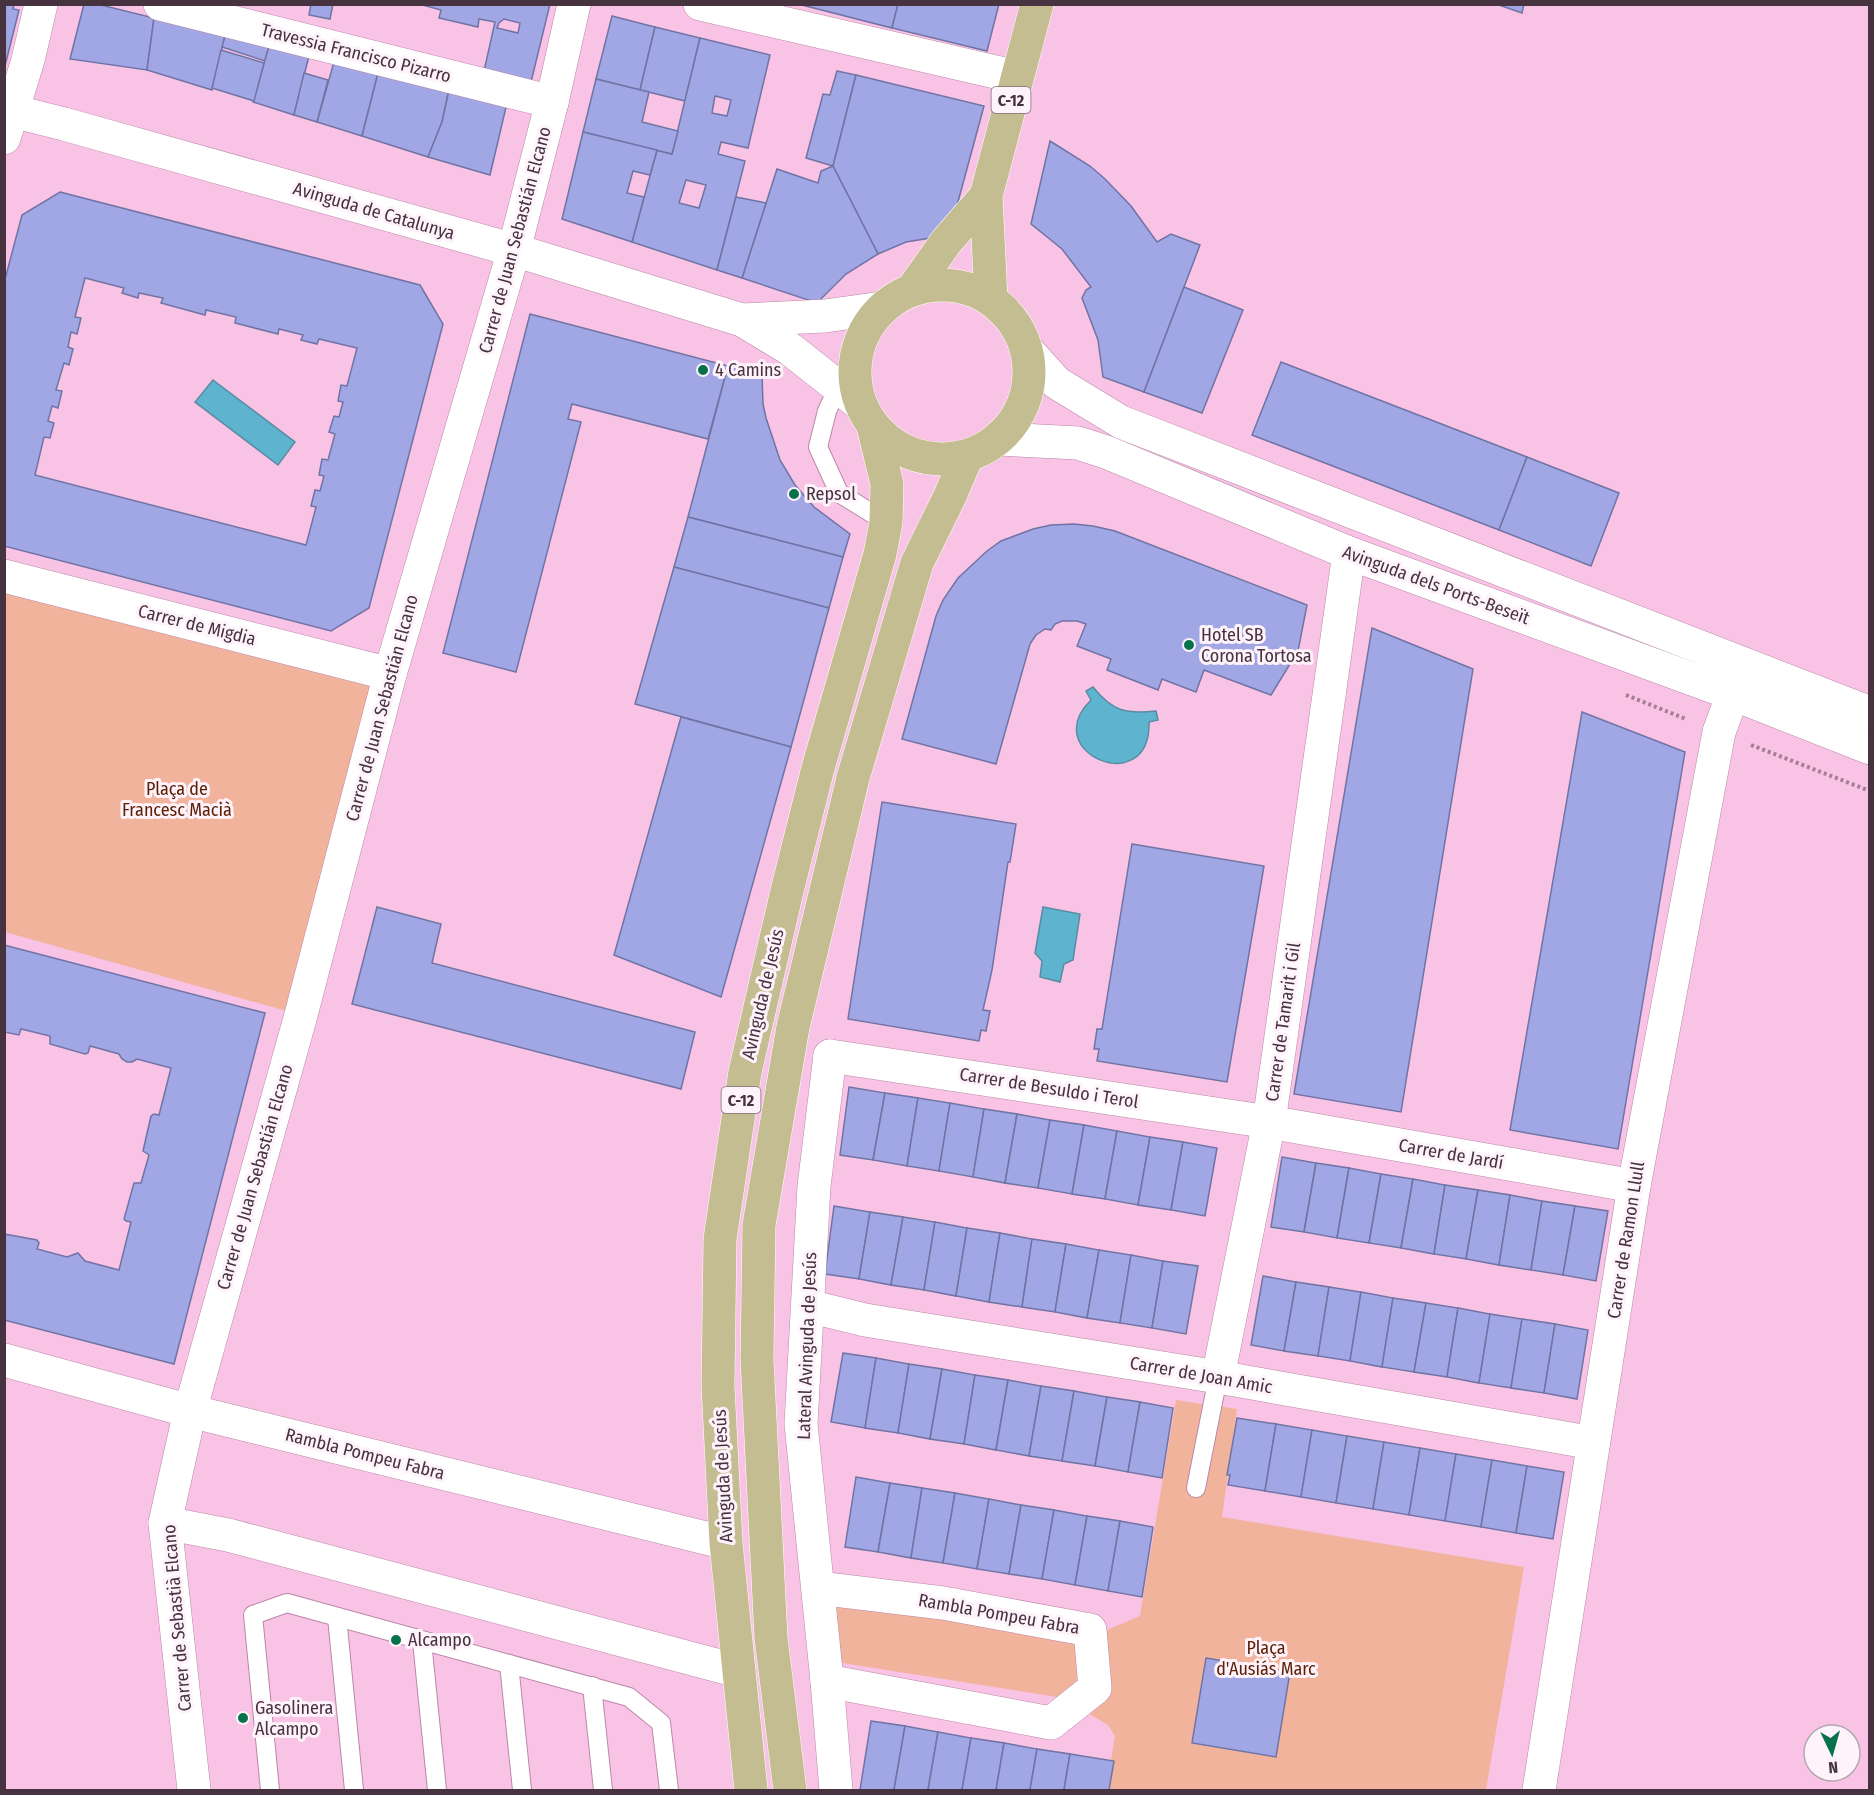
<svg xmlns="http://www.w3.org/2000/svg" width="1874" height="1795" viewBox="0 0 1874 1795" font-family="'Fira Sans Condensed',sans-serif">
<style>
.green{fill:#f2b39d}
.water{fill:#5eb3ce;stroke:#578ca3;stroke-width:1.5}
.building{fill:#a1a6e5;stroke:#7074a4;stroke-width:1.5;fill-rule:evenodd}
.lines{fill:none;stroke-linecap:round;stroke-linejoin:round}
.service-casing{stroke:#ba88a8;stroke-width:20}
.minor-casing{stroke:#ba88a8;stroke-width:34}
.tertiary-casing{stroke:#ba88a8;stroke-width:34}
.primary-casing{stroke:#fff;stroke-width:34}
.path{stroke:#a57e96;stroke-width:4;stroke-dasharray:3 3;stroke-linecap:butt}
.service{stroke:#fff;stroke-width:18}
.minor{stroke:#fff;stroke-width:33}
.tertiary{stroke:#fff;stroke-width:33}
.primary{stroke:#c4bd92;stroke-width:33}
.poi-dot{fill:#06724b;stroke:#fef3fa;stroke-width:2}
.labels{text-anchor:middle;stroke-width:6;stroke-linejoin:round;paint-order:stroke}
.shield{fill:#fef3fa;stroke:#7e6c77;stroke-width:1.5}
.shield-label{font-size:16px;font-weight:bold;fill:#47323f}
.street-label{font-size:18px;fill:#47323f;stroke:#fef3fa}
.poi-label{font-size:18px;fill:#47323f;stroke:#fef3fa;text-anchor:start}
.park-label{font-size:18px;fill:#5d2005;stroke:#fef3fa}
</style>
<rect width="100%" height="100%" fill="#f9c3e5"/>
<g class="green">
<path d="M4,576L390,674L301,1015L5,932Z"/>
<path d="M1176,1400L1237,1409L1222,1517L1524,1567L1486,1790H1106L1115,1736L1108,1725L1063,1698L836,1662L831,1602L1083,1640L1140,1616Z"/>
</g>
<g class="water">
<path d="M213,380L295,442L278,465L195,402Z"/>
<path d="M1093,687C1113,712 1126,714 1156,711L1158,720L1149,722C1151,800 1037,753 1091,700L1086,691Z"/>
<path d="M1043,907L1080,914L1073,960L1064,964L1060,982L1040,977L1042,961L1035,953Z"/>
</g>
<g class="building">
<path d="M4,4H14L13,9L19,10L5,66Z"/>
<path d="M84,4H97L154,18L147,70L70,59Z"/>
<path d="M311,4H333L330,19L309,15Z"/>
<path d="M419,4H550L531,82L484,71L495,22L479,19L478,27L439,18L441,10ZM504,19L520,23L518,33L497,28L499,23Z"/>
<path d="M798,4H898L892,28Z"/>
<path d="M898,4H999L987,51L892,28Z"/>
<path d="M1496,4H1524L1522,13Z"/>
<path d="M612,16L655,27L640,90L596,79Z"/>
<path d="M154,18L225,36L212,90L147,70Z"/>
<path d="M655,27L700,38L685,101L640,90Z"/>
<path d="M225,36L269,46L265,61L222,47Z"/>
<path d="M700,38L770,55L748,148L721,142L718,154L745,161L717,270L632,242L657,150L672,154ZM715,96L731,100L727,116L712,113ZM686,180L706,185L699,208L679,203Z"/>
<path d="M269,46L309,56L294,115L253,102Z"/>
<path d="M221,50L264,63L254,101L212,88Z"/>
<path d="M334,62L378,73L362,136L317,122Z"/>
<path d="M837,71L856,75L833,166L806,158L823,94L830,95Z"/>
<path d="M304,73L328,80L317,122L294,115Z"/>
<path d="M378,73L449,90L442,122L428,157L362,136Z"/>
<path d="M856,75L984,106L949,235L906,242L878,254L833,166Z"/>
<path d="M596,79L649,92L642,122L678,131L672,154L583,132Z"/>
<path d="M449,90L507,103L490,175L428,157L442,122Z"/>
<path d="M583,132L657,150L650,175L633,171L627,193L644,197L632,242L562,219Z"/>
<path d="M1050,141L1090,166L1105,179L1131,206L1157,242L1171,234L1200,245L1144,392L1103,377L1098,340L1082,298L1086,290L1091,287L1062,249L1031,224Z"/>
<path d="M833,166L878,254L846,274L817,303L742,278L777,169L818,183L821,171Z"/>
<path d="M60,192L420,285L443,324L369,608L331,631L4,546V283L22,215ZM85,278L124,288L122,293L138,298L139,293L163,298L161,303L205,315L206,310L236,317L235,323L278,334L279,329L303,335L301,340L317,344L319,339L357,348L347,386L341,385L338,401L343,402L339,417L334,416L329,432L335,434L328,460L322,459L319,475L324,476L320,491L315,490L311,506L316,507L306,545L35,475L44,437L50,438L54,423L48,421L52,406L58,408L62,391L56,390L64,363L69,365L73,349L68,347L71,332L77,334L81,318L75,317Z"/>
<path d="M736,197L766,203L742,278L717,270Z"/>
<path d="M1184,287L1243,310L1202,413L1144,392Z"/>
<path d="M530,314L728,366L708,439L572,404L568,419L581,422L516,672L443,653Z"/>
<path d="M1281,362L1527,457L1499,530L1252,435Z"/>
<path d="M728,366L762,375L763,404L766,418L780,460L795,485L814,507L850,534L843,557L688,517Z"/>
<path d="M1527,457L1619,493L1591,566L1499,530Z"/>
<path d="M688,517L843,557L829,608L674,567Z"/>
<path d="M1074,524L1093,526L1115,531L1307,605L1298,651L1271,695L1204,670L1196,692L1162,679L1158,690L1107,670L1111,659L1077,646L1086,624L1077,621H1062L1055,624L1051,630L1045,629L1036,635L1030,644L996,764L902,739L936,616L943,600L958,578L987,551L1001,541L1033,529L1051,525Z"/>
<path d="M674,567L829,608L791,747L635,704Z"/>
<path d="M1372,628L1473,669L1401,1112L1294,1094Z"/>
<path d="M1582,712L1685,752L1618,1149L1510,1130Z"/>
<path d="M681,717L791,747L721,997L614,955Z"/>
<path d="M882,802L1016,824L1010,862H1008L992,970L983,1010L990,1011L986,1031L981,1030L979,1041L848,1019Z"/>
<path d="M1132,844L1264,866L1227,1082L1097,1061L1099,1049H1094L1097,1029H1102Z"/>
<path d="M377,907L441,924L432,963L695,1032L681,1089L352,1004Z"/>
<path d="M4,945L265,1013L174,1364L4,1320V1234L37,1240L39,1243L37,1249L67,1257L78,1253L85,1261L119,1270L131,1222L126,1221L124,1219L134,1183H141L149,1155L143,1151L151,1116L154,1114L159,1115L171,1068L137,1059L132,1062H127L122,1059L119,1054L90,1046L88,1053L85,1054L50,1044V1036L21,1029L19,1035L4,1032Z"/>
<path d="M849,1087L885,1093L873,1160L840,1155Z"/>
<path d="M885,1093L918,1098L907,1166L873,1160Z"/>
<path d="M918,1098L950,1103L939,1171L907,1166Z"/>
<path d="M950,1103L984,1109L973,1177L939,1171Z"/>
<path d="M984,1109L1017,1114L1005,1183L973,1177Z"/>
<path d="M1017,1114L1050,1120L1038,1188L1005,1183Z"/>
<path d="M1050,1120L1084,1125L1072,1194L1038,1188Z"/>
<path d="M1084,1125L1117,1131L1105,1199L1072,1194Z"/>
<path d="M1117,1131L1150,1137L1138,1205L1105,1199Z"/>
<path d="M1150,1137L1183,1142L1171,1210L1138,1205Z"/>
<path d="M1183,1142L1217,1148L1205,1216L1171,1210Z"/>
<path d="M1282,1157L1316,1163L1304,1232L1271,1227Z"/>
<path d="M1316,1163L1349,1168L1337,1238L1304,1232Z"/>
<path d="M1349,1168L1381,1174L1369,1243L1337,1238Z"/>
<path d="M1381,1174L1413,1179L1401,1248L1369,1243Z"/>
<path d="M1413,1179L1445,1185L1434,1254L1401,1248Z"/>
<path d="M1445,1185L1478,1190L1466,1259L1434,1254Z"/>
<path d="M1478,1190L1510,1195L1499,1265L1466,1259Z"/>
<path d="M1510,1195L1542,1201L1531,1270L1499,1265Z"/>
<path d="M1542,1201L1575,1206L1563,1275L1531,1270Z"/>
<path d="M834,1206L870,1212L859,1279L825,1274Z"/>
<path d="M1575,1206L1608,1211L1596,1281L1563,1275Z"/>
<path d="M870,1212L903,1217L891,1285L859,1279Z"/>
<path d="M903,1217L935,1222L924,1290L891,1285Z"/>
<path d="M935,1222L967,1228L956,1296L924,1290Z"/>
<path d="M967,1228L1000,1233L989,1302L956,1296Z"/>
<path d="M1000,1233L1032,1239L1022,1307L989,1302Z"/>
<path d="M1032,1239L1066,1244L1055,1312L1022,1307Z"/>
<path d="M1066,1244L1099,1250L1087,1318L1055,1312Z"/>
<path d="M1099,1250L1131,1255L1120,1323L1087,1318Z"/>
<path d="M1131,1255L1163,1261L1152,1328L1120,1323Z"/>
<path d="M1163,1261L1198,1266L1186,1334L1152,1328Z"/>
<path d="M1263,1276L1296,1282L1284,1351L1251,1345Z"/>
<path d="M1296,1282L1329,1287L1318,1356L1284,1351Z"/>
<path d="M1329,1287L1361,1292L1350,1361L1318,1356Z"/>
<path d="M1361,1292L1393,1298L1382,1367L1350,1361Z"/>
<path d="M1393,1298L1426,1303L1414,1372L1382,1367Z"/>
<path d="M1426,1303L1458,1308L1447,1377L1414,1372Z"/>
<path d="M1458,1308L1490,1314L1479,1383L1447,1377Z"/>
<path d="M1490,1314L1522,1319L1511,1388L1479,1383Z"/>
<path d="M1522,1319L1555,1324L1544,1393L1511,1388Z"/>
<path d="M1555,1324L1588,1330L1577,1399L1544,1393Z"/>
<path d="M843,1353L876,1358L865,1428L831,1422Z"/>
<path d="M876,1358L909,1364L898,1433L865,1428Z"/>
<path d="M909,1364L942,1369L930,1439L898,1433Z"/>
<path d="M942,1369L975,1375L964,1444L930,1439Z"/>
<path d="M975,1375L1008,1380L996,1450L964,1444Z"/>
<path d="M1008,1380L1041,1386L1029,1456L996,1450Z"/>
<path d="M1041,1386L1074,1391L1062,1461L1029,1456Z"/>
<path d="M1074,1391L1107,1397L1095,1466L1062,1461Z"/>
<path d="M1107,1397L1140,1402L1128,1472L1095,1466Z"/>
<path d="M1140,1402L1173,1408L1162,1478L1128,1472Z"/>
<path d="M1237,1418L1276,1424L1265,1491L1228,1485L1230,1475H1227Z"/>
<path d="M1276,1424L1312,1430L1301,1497L1265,1491Z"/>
<path d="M1312,1430L1347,1436L1336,1503L1301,1497Z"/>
<path d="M1347,1436L1384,1442L1373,1509L1336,1503Z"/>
<path d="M1384,1442L1420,1448L1409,1515L1373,1509Z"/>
<path d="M1420,1448L1456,1454L1445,1521L1409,1515Z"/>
<path d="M1456,1454L1492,1460L1481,1527L1445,1521Z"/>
<path d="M1492,1460L1527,1466L1516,1533L1481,1527Z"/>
<path d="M1527,1466L1564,1472L1553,1539L1516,1533Z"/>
<path d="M856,1477L890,1483L878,1552L845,1547Z"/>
<path d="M890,1483L922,1488L911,1558L878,1552Z"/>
<path d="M922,1488L955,1493L943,1563L911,1558Z"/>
<path d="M955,1493L989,1499L977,1569L943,1563Z"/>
<path d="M989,1499L1021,1505L1009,1574L977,1569Z"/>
<path d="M1021,1505L1054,1510L1042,1579L1009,1574Z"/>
<path d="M1054,1510L1087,1516L1075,1585L1042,1579Z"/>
<path d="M1087,1516L1120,1521L1108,1591L1075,1585Z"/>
<path d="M1120,1521L1153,1527L1142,1597L1108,1591Z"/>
<path d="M1206,1658L1290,1672L1276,1757L1192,1743Z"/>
<path d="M871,1721L905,1726L894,1790H860Z"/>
<path d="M905,1726L938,1732L928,1790H894Z"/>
<path d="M938,1732L971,1738L962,1790H928Z"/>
<path d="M971,1738L1004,1743L996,1790H962Z"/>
<path d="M1004,1743L1037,1749L1030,1790H996Z"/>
<path d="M1037,1749L1070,1754L1064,1790H1030Z"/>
<path d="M1070,1754L1114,1761L1109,1790H1064Z"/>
</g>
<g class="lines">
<defs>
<g id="service">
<path d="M861,338L827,411L818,447L839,493L886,522"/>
<path d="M1196,1488L1218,1377"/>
<path d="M337,1617L354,1790"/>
<path d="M422,1641L437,1790"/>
<path d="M509,1664L522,1790"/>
<path d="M592,1686L603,1790"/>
<path d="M270,1790L253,1615L287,1603L629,1697L661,1723L669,1790"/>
</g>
<g id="minor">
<path d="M160,4L552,102"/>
<path d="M700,4L1017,77"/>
<path d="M4,138L28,60L41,4"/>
<path d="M4,576L390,674"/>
<path d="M830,1056L1269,1122L1634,1186"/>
<path d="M830,1056L814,1186L801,1424L827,1681L836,1790"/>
<path d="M808,1306L865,1320L1218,1377L1593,1443"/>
<path d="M4,1360L190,1411L726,1543"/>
<path d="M1218,1377L1269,1122L1349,553"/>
<path d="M165,1523L228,1535L738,1671"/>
<path d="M818,1588L943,1603L1090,1630L1095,1688L1051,1723L827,1681"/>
<path d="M194,1790L165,1523L190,1411L301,1015L390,674L514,250L552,102L574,4"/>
<path d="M1539,1790L1634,1186L1719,732L1733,694"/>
</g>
<g id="tertiary">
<path d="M4,109L64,124L514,250L742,320L790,349L861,405"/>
<path d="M742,320L825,316L882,308"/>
<path d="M1027,350L1057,383L1121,422L1870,713"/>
<path d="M999,439L1078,443L1106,452L1349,553L1733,694L1870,748"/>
</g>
<g id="primary">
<circle cx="942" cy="372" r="87"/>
<path d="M912,290L946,242L986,196"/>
<path d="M991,299L986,196L1037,4"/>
<path d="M751,1790L726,1543L718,1386L720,1239L745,1072L787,891L818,768L880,554L886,522L887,484L873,426"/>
<path d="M790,1790L771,1638L757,1359L759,1225L793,1027L853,778L917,563L950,496L967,456"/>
</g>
</defs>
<use href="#service" class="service-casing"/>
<use href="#minor" class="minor-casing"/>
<use href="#tertiary" class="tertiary-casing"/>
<use href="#primary" class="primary-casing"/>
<g class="path">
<path d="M1626,695L1686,719"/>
<path d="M1751,745L1870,791"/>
</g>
<use href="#service" class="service"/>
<use href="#minor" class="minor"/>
<use href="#tertiary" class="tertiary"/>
<use href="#primary" class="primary"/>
</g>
<g class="poi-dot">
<circle cx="703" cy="370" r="6"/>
<circle cx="794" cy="494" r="6"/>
<circle cx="1189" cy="645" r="6"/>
<circle cx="396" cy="1640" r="6"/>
<circle cx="243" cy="1718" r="6"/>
</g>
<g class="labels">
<g class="shield">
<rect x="991.5" y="87" width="39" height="26" rx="4.5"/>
<rect x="721.5" y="1087" width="39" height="26" rx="4.5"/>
</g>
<g class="shield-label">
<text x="1011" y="106">C-12</text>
<text x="741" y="1106">C-12</text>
</g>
<g class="street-label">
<text transform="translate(356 53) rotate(14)" y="6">Travessia Francisco Pizarro</text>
<text transform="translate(374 211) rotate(16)" y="6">Avinguda de Catalunya</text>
<text transform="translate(515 240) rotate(-75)" y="6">Carrer de Juan Sebastián Elcano</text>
<text transform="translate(1436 585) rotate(20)" y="6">Avinguda dels Ports-Beseït</text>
<text transform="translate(197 625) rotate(14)" y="6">Carrer de Migdia</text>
<text transform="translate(382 708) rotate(-75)" y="6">Carrer de Juan Sebastián Elcano</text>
<text transform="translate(763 994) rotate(-77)" y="6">Avinguda de Jesús</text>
<text transform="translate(1283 1022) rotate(-82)" y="6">Carrer de Tamarit i Gil</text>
<text transform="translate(1049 1088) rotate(9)" y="6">Carrer de Besuldo i Terol</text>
<text transform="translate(1451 1154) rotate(10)" y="6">Carrer de Jardí</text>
<text transform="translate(255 1177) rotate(-74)" y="6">Carrer de Juan Sebastián Elcano</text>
<text transform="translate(1626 1240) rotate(-81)" y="6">Carrer de Ramon Llull</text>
<text transform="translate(807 1346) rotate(-88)" y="6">Lateral Avinguda de Jesús</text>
<text transform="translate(1201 1375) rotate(10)" y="6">Carrer de Joan Amic</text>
<text transform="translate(365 1454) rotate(14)" y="6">Rambla Pompeu Fabra</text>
<text transform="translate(723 1476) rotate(-93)" y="6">Avinguda de Jesús</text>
<text transform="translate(999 1614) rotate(10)" y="6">Rambla Pompeu Fabra</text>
<text transform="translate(177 1618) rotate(-95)" y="6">Carrer de Sebastià Elcano</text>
</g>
<g class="poi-label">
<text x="715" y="376">4 Camins</text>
<text x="806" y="500">Repsol</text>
<text x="1201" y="641">Hotel SB<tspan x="1201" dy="21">Corona Tortosa</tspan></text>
<text x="408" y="1646">Alcampo</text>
<text x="255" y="1714">Gasolinera<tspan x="255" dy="21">Alcampo</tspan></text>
</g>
<g class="park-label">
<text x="177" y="795">Plaça de<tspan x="177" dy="21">Francesc Macià</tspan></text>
<text x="1266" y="1654">Plaça<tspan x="1266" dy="21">d'Ausiás Marc</tspan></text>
</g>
</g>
<rect width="1874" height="1795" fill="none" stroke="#47323f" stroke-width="12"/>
<g transform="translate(1832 1753) rotate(175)"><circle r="28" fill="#fef3fa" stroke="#b5a6af" stroke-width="1.5"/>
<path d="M0-4.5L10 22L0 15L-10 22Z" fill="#06724b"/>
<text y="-9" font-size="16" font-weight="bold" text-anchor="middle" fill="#47323f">N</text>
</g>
</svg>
